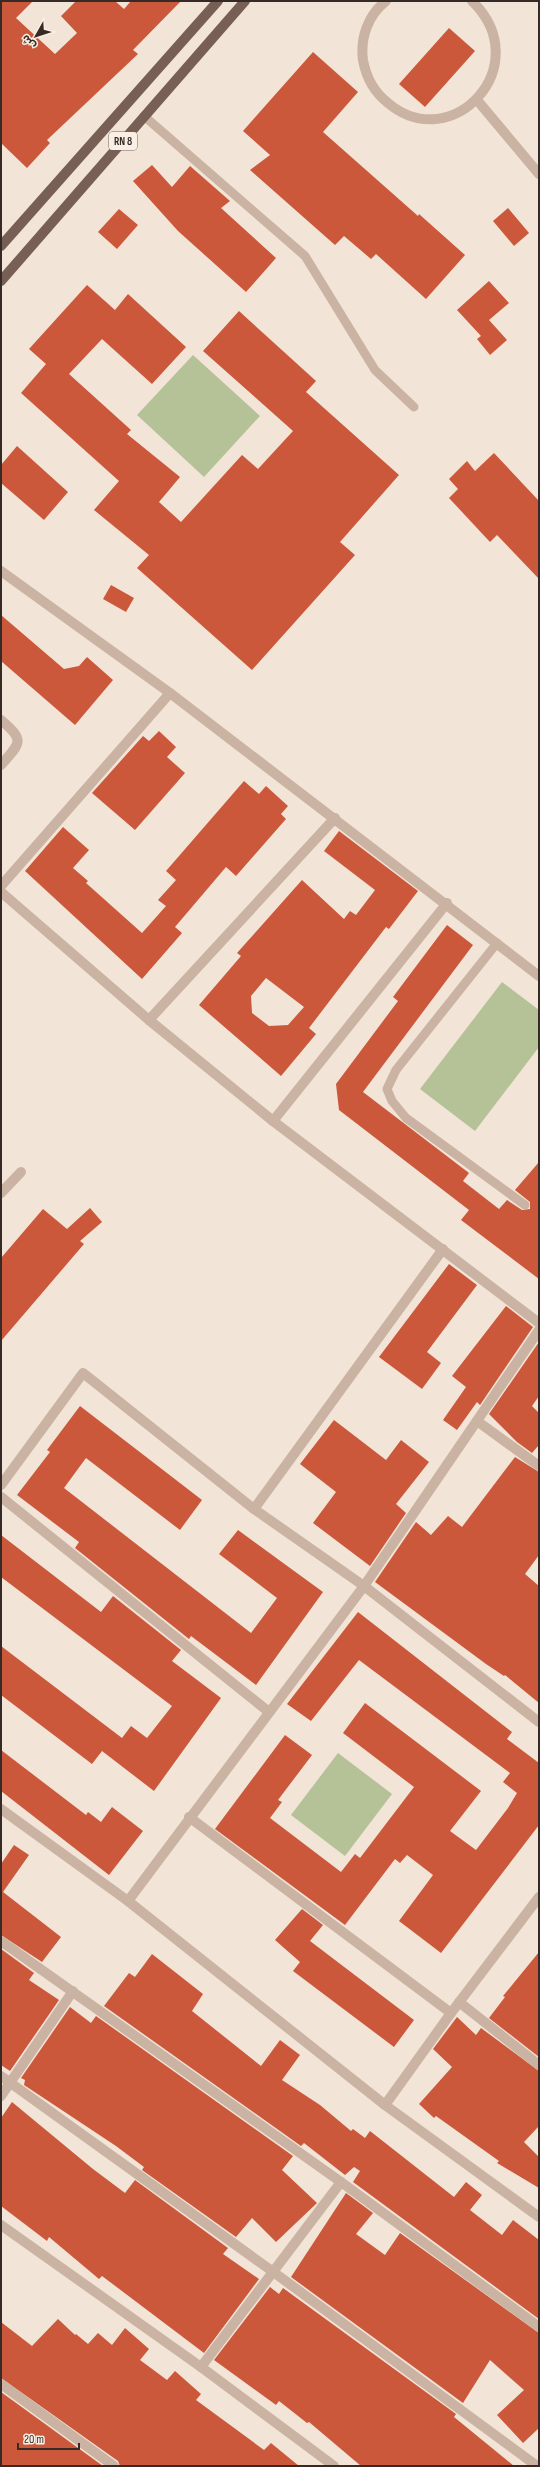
<svg xmlns="http://www.w3.org/2000/svg" width="540" height="2467" viewBox="0 0 540 2467" font-family="'Sofia Sans Condensed','Noto Sans Arabic',sans-serif">
<style>
.green{fill:#b5c297}
.building{fill:#cc583b;fill-rule:evenodd}
.lines{fill:none;stroke-linecap:round;stroke-linejoin:round}
.service{stroke:#cbb3a3;stroke-width:9}
.minor{stroke:#cbb3a3;stroke-width:10}
.primary{stroke:#785f55;stroke-width:10}
.labels{text-anchor:middle;stroke-width:3.5;stroke-linejoin:round;paint-order:stroke}
.shield{fill:#faefe4;stroke:#70655e;stroke-width:1}
.shield-label{font-size:11px;font-weight:bold;fill:#352a25}
</style>
<rect width="100%" height="100%" fill="#f2e4d7"/>
<g class="green">
<path d="M193,355L260,416L204,477L137,415Z"/>
<path d="M502,982L539,1010V1047L475,1131L420,1089Z"/>
<path d="M338,1753L392,1794L345,1856L291,1815Z"/>
</g>
<g class="building">
<path d="M1,1H33L16,18L55,54L77,33L61,16L76,1H115L124,9L131,1H181L133,50L138,54L47,140L50,143L27,168L1,143Z"/>
<path d="M449,28L475,51L425,107L399,84Z"/>
<path d="M313,52L358,92L323,132L418,216L419,214L465,255L426,299L376,254L371,259L344,236L335,245L250,170L270,155L243,131Z"/>
<path d="M152,165L172,187L190,166L230,201L221,208L276,258L246,292L178,231L133,181Z"/>
<path d="M508,208L529,233L514,246L493,221Z"/>
<path d="M119,209L138,225L117,249L98,232Z"/>
<path d="M489,281L509,303L489,320L507,340L490,355L477,339L481,336L457,310Z"/>
<path d="M87,285L115,310L128,294L186,347L152,384L102,339L69,374L131,430L127,434L180,477L159,502L181,522L242,455L258,469L293,431L203,351L239,311L316,381L306,392L399,475L340,542L355,555L252,670L137,568L149,555L94,510L119,481L21,393L46,364L29,349Z"/>
<path d="M17,446L68,492L44,520L1,483V465Z"/>
<path d="M494,453L539,501V579L497,535L490,542L449,498L458,489L449,479L467,461L475,471Z"/>
<path d="M111,585L134,598L126,612L103,599Z"/>
<path d="M1,615L64,669L79,666L87,657L113,680L75,725L1,661Z"/>
<path d="M159,731L176,747L167,757L185,773L135,830L92,793L143,736L149,741Z"/>
<path d="M244,781L259,794L266,786L288,806L281,814L286,819L236,876L226,867L175,927L182,933L142,979L25,871L63,827L89,850L73,868L88,881L86,883L142,933L166,906L158,900L176,880L166,871Z"/>
<path d="M339,831L418,891L389,929L386,927L309,1028L316,1034L281,1076L199,1005L241,956L237,953L302,880L344,919L350,911L356,915L375,890L324,851ZM266,978L304,1007L288,1025L269,1026L252,1013L251,996Z"/>
<path d="M447,925L473,945L363,1092L469,1173L463,1181L499,1209L507,1200L522,1210L530,1209V1202L515,1190L539,1162V1279L461,1220L469,1210L339,1110L336,1084L398,1001L393,997Z"/>
<path d="M90,1208L102,1222L80,1241L84,1244L1,1341V1258L43,1209L67,1229Z"/>
<path d="M449,1264L477,1285L427,1352L441,1363L422,1389L379,1357Z"/>
<path d="M506,1306L533,1327L480,1405L477,1402L457,1430L443,1420L466,1387L452,1376Z"/>
<path d="M539,1342V1396L532,1406L539,1413V1445L532,1453L517,1442L489,1414Z"/>
<path d="M80,1406L202,1500L180,1530L86,1458L64,1488L251,1633L277,1598L219,1554L238,1530L323,1592L256,1685L191,1636L189,1639L75,1548L79,1542L17,1495L50,1452L47,1450Z"/>
<path d="M334,1420L386,1460L401,1440L429,1462L396,1504L406,1513L370,1566L313,1523L336,1492L300,1464Z"/>
<path d="M515,1457L539,1472V1555L525,1574L539,1586V1703L505,1675L504,1676L486,1664L375,1582L416,1522L431,1535L448,1516L462,1527Z"/>
<path d="M1,1535L101,1612L113,1596L181,1650L172,1661L221,1698L154,1791L102,1751L92,1764L1,1695V1646L122,1738L131,1726L147,1738L172,1706L1,1577Z"/>
<path d="M358,1612L512,1732L507,1739L539,1763V1825L441,1953L399,1921L433,1875L407,1855L400,1863L395,1859L345,1925L215,1829L285,1735L312,1755L278,1800L282,1802L270,1818L341,1872L355,1854L360,1858L414,1787L343,1733L365,1703L481,1791L450,1831L476,1850L508,1808L517,1793L503,1782L510,1773L359,1660L311,1721L287,1704Z"/>
<path d="M1,1750L86,1815L88,1812L101,1822L112,1807L143,1831L109,1875L1,1791Z"/>
<path d="M14,1845L29,1855L3,1892L61,1937L42,1962L1,1935V1864Z"/>
<path d="M302,1909L323,1925L310,1941L414,2020L394,2047L293,1971L300,1962L275,1940Z"/>
<path d="M1,1949L34,1973L29,1980L59,2000L10,2071L1,2065Z"/>
<path d="M539,1952V2057L489,2018L505,1997L503,1996Z"/>
<path d="M152,1954L203,1994L192,2011L261,2066L280,2040L300,2055L282,2080L320,2105L351,2131L353,2129L365,2138L370,2131L454,2197L466,2182L482,2195L470,2210L502,2235L513,2220L539,2240V2319L353,2182L360,2171L354,2167L345,2175L304,2143L301,2146L104,2006L129,1973L135,1977Z"/>
<path d="M70,2007L91,2023L96,2016L293,2156L282,2170L317,2203L276,2242L252,2218L236,2237L142,2170L144,2167L116,2146L24,2085L25,2080L21,2078Z"/>
<path d="M457,2017L476,2035L481,2028L539,2071V2126L524,2142L539,2157V2188L497,2163L499,2161L436,2116L434,2118L419,2104L452,2067L433,2049Z"/>
<path d="M12,2102L93,2169L125,2193L135,2180L228,2248L223,2254L259,2279L204,2353L110,2282L102,2276L99,2279L49,2237L47,2241L1,2206V2118Z"/>
<path d="M346,2193L373,2213L356,2234L385,2255L400,2233L539,2333V2428L523,2443L497,2415L524,2390L490,2360L463,2403L291,2277Z"/>
<path d="M270,2287L279,2294L283,2288L456,2414L454,2417L514,2466H361L309,2422L307,2423L279,2401L276,2405L214,2360Z"/>
<path d="M58,2319L75,2335L76,2334L88,2344L98,2333L112,2345L125,2328L149,2349L140,2360L167,2380L175,2371L201,2394L196,2400L264,2450L271,2443L299,2466H120L118,2461L1,2378V2322L32,2346Z"/>
<path d="M1,2392L103,2466H1Z"/>
</g>
<g class="lines">
<g class="service">
<path d="M144,116L305,256L375,370L414,407"/>
<path d="M497,943L396,1070L387,1089L392,1101L406,1118L525,1205"/>
</g>
<g class="minor">
<path d="M386,1C368,15 360,38 363,60C366,77 374,92 388,103C452,157 538,65 472,1"/>
<path d="M477,100L539,174"/>
<path d="M1,571L170,693L539,976"/>
<path d="M1,720C26,741 20,743 1,765"/>
<path d="M1,886L170,693"/>
<path d="M1,892L149,1020L273,1121L539,1323"/>
<path d="M149,1020L335,818"/>
<path d="M273,1121L447,903"/>
<path d="M1,1193L21,1172"/>
<path d="M477,1421L539,1466"/>
<path d="M1,1485L83,1373L254,1509L364,1586L539,1722"/>
<path d="M1,1497L269,1712"/>
<path d="M254,1509L443,1249"/>
<path d="M1,1809L128,1901L385,2105L539,2217"/>
<path d="M189,1817L451,2013"/>
<path d="M128,1901L364,1586L539,1330"/>
<path d="M1,1941L341,2182L539,2327"/>
<path d="M459,2002L539,2065"/>
<path d="M1,2076L272,2271L537,2466"/>
<path d="M1,2096L73,1991"/>
<path d="M385,2105L451,2013L539,1897"/>
<path d="M1,2225L201,2367L334,2466"/>
<path d="M201,2367L341,2182"/>
<path d="M1,2384L114,2466"/>
</g>
<g class="primary">
<path d="M1,246L218,1"/>
<path d="M1,281L245,1"/>
</g>
</g>
<g class="labels">
<rect class="shield" x="109" y="132" width="28" height="18" rx="3"/>
<g class="shield-label">
<text x="123" y="145">RN 8</text>
</g>
</g>
<rect width="540" height="2467" fill="none" stroke="#352a25" stroke-width="4"/>
<g transform="translate(36 36) rotate(231)" stroke="#faefe4" stroke-width="3" paint-order="stroke">
<path d="M0-3L7 15L0 10L-7 15Z" fill="#352a25"/>
<text y="-6" font-size="11" font-weight="bold" text-anchor="middle" fill="#352a25">ش</text>
</g>
<path d="M18 2443v6h61v-6" fill="none" stroke="#352a25" stroke-width="2"/>
<text x="24" y="2443" font-size="12" fill="#352a25" stroke="#faefe4" stroke-width="3" paint-order="stroke">20 m</text>
</svg>
